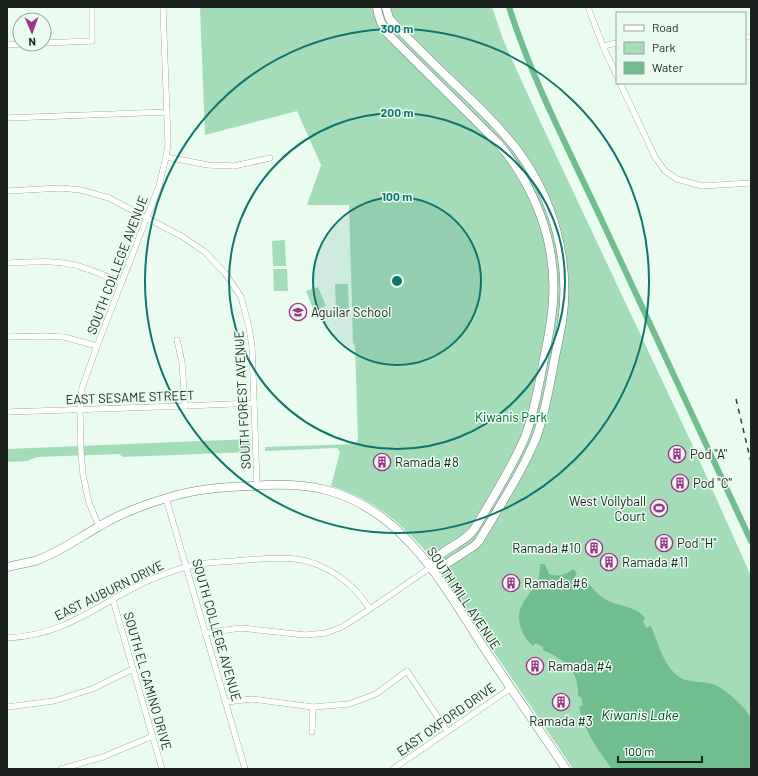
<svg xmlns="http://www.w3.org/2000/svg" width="758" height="776" viewBox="0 0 758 776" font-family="Barlow,sans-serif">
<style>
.green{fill:#a5dcb8}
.water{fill:#70bd8e}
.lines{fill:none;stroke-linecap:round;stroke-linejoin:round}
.canal{stroke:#70bd8e;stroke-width:6}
.street-casing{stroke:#74857a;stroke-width:6}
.secondary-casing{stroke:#74857a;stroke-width:9}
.street{stroke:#fff;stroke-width:5.5}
.secondary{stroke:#fff;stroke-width:8}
.rail{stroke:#313933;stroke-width:1.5;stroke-dasharray:5 5;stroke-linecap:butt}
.ring{fill:none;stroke:#0f766e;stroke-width:2}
.labels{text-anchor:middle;stroke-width:3;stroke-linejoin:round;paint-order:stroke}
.street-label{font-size:13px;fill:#1c231e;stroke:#eafcf0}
.poi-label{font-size:13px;fill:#1c231e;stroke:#eafcf0;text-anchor:start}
.park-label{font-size:13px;fill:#026439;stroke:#eafcf0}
.water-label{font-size:14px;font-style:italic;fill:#0b492a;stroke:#eafcf0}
.centre{fill:#0f766e;stroke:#eafcf0;stroke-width:2}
.ring-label{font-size:12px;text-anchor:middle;font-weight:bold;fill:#0f766e;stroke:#eafcf0;stroke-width:3;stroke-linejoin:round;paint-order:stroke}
</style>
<rect width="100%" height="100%" fill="#eafcf0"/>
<g class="green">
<path d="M200,7H492L504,42L539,119L692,444L751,576V769H573L427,553C400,521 372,499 331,486L340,452L337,448L265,451V447L356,444L358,439L355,346L353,342L349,205H307L321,165L297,111L205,135Z"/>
<path d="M285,240L286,266H273L272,241Z"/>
<path d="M273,269H287L288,291H274Z"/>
<path d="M335,284H348L349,309H336Z"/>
<path d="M318,287L326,306L314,311L306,291Z"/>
<path d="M250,439V452L123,457L119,454L37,457L27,461L7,462V449Z"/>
</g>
<path class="water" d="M540,564H545L549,574C559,577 566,575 573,569L577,573L575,577L581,581L585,579C592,588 599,597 611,602C623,607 637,607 645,618L643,621L646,628L651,626C658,643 663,665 679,677C688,683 702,681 712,684C722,686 749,709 751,720C753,734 751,754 751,769H612C598,749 584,732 579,707L583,705L581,697L578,696C579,670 565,660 543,650V647L536,643L533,646C527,641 523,635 521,628C511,599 542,594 540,564Z"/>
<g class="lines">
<path class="canal" d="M509,7C533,82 570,152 603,223C652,329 701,435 751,541"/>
<defs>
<g id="street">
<path d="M588,7L603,46L617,76"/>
<path d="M745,37H751"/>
<path d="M44,43L92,41V7"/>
<path d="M7,45L22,44"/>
<path d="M603,46L617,43"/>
<path d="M620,83L655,157L665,171L677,179L702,186L751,183"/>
<path d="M7,118L167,112"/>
<path d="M166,157L208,165L234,166L270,158"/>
<path d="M7,191L61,188L81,190L109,198L183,237L205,252L225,273L241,297L249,327L252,347L257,485"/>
<path d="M7,263C29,262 53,260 75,265C91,269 106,277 122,282"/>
<path d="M7,337L42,336L64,337L97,346"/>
<path d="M177,340L182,362L185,406"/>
<path d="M7,412L185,406L254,403"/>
<path d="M166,498L245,769"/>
<path d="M99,526L89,503L83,475L81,452L80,410L82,388L97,346L159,186L166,157L168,144L163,7"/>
<path d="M113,600L162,769"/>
<path d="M205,633L241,628L305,635L326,633L342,627L370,609L431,567"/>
<path d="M7,638C65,635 94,607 143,583C156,577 172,571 186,567C201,562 218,562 234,561C259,559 295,554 318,565C331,570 345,580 355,590C361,596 365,603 370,609"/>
<path d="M226,702L252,699L313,707L349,704L376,694L407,671L447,731"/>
<path d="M7,707L54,701L92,689L133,669"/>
<path d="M312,732L313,707"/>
<path d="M61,769L103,757L153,736"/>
<path d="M393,769L511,688"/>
</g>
<g id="secondary">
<path d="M377,7C378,18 382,25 388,34L497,142C535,185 557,243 553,301C552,322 547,343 543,364C538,389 534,414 525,437C512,468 492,499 475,528C464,545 439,548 431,567"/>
<path d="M386,7L389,18L393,23C416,47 440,70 464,93C483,111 502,130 518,151C554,200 571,262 562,322C559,339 555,356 552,373C548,394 544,417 536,438C521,474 499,507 479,541L474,546L440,568L431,567"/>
<path d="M7,567C16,565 26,563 35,561C58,553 77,539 98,527C119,514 143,505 167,498C195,489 222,487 251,486C276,484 302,484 326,490C404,510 444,586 484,648C511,689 539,729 566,769"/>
</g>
</defs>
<use href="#street" class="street-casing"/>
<use href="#secondary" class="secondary-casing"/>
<use href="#street" class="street"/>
<use href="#secondary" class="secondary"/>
<path class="rail" d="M736,399L751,462"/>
</g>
<circle cx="397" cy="281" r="84" fill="#0f766e" fill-opacity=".12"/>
<g class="ring">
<circle cx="397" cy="281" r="84"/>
<circle cx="397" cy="281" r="168"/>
<circle cx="397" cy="281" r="252"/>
</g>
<defs>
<symbol id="school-ring" viewBox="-11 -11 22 22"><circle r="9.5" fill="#eafcf0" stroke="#a2328e" stroke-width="1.5"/><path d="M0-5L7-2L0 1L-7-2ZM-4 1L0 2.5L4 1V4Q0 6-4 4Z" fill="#a2328e"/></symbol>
<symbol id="building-ring" viewBox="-11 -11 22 22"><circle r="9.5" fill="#eafcf0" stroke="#a2328e" stroke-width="1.5"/><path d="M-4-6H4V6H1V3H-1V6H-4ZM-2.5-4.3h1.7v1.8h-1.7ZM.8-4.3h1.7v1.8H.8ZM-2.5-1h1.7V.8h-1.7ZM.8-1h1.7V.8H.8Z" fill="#a2328e"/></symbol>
<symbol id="stadium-ring" viewBox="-11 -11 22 22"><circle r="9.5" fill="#eafcf0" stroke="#a2328e" stroke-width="1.5"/><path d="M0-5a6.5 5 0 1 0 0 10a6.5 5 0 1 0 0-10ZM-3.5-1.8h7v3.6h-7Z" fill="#a2328e"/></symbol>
</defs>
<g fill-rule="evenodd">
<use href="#school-ring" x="288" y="302" width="20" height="20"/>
<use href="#building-ring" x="667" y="444" width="20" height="20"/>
<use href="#building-ring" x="372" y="452" width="20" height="20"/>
<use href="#building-ring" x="670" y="473" width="20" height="20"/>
<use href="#stadium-ring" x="649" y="498" width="20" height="20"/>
<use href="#building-ring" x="654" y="533" width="20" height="20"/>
<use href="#building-ring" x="584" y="538" width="20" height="20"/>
<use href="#building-ring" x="599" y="552" width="20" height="20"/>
<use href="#building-ring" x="501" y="573" width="20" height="20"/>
<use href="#building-ring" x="525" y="656" width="20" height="20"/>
<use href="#building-ring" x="551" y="692" width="20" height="20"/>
</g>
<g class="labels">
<g class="street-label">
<text transform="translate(117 265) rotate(-69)" y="5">SOUTH COLLEGE AVENUE</text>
<text transform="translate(130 397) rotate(-2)" y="5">EAST SESAME STREET</text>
<text transform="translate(242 400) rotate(-93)" y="5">SOUTH FOREST AVENUE</text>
<text transform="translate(109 590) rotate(-26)" y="5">EAST AUBURN DRIVE</text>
<text transform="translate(464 598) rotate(56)" y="5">SOUTH MILL AVENUE</text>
<text transform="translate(217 630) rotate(74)" y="5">SOUTH COLLEGE AVENUE</text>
<text transform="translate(148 681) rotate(74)" y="5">SOUTH EL CAMINO DRIVE</text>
<text transform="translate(446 719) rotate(-35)" y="5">EAST OXFORD DRIVE</text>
</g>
<g class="poi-label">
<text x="311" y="317">Aguilar School</text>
<text x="690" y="459">Pod "A"</text>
<text x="395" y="467">Ramada #8</text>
<text x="693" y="488">Pod "C"</text>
<text x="646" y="506" text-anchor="end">West Vollyball<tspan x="646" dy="15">Court</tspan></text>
<text x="677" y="548">Pod "H"</text>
<text x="581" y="553" text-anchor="end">Ramada #10</text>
<text x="622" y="567">Ramada #11</text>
<text x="524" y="588">Ramada #6</text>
<text x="548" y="671">Ramada #4</text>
<text x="561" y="726" text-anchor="middle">Ramada #3</text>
</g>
<g class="park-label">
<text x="511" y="422">Kiwanis Park</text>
</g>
<g class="water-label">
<text x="640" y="720">Kiwanis Lake</text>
</g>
</g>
<circle cx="397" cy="281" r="6" class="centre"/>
<g class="ring-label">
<text x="397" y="33">300 m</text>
<text x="397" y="117">200 m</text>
<text x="397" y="201">100 m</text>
</g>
<rect width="758" height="776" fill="none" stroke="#1c231e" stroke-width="16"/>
<rect x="616" y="12" width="130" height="72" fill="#eafcf0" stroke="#98a59c"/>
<rect x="624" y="25" width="20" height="6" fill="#ffffff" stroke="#98a59c"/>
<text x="652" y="32" font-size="12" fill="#1c231e">Road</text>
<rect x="624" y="42" width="20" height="12" fill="#a5dcb8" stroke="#98a59c"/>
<text x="652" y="52" font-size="12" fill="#1c231e">Park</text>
<rect x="624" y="62" width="20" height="12" fill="#70bd8e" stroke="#98a59c"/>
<text x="652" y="72" font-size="12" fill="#1c231e">Water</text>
<g transform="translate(32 32) rotate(178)"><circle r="19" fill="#eafcf0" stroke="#98a59c"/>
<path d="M0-3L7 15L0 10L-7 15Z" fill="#a2328e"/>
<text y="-6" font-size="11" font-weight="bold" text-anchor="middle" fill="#1c231e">N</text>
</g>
<path d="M618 756v6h84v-6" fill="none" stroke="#1c231e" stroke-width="2"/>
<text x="624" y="756" font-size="12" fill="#1c231e" stroke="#eafcf0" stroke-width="3" paint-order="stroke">100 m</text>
</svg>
